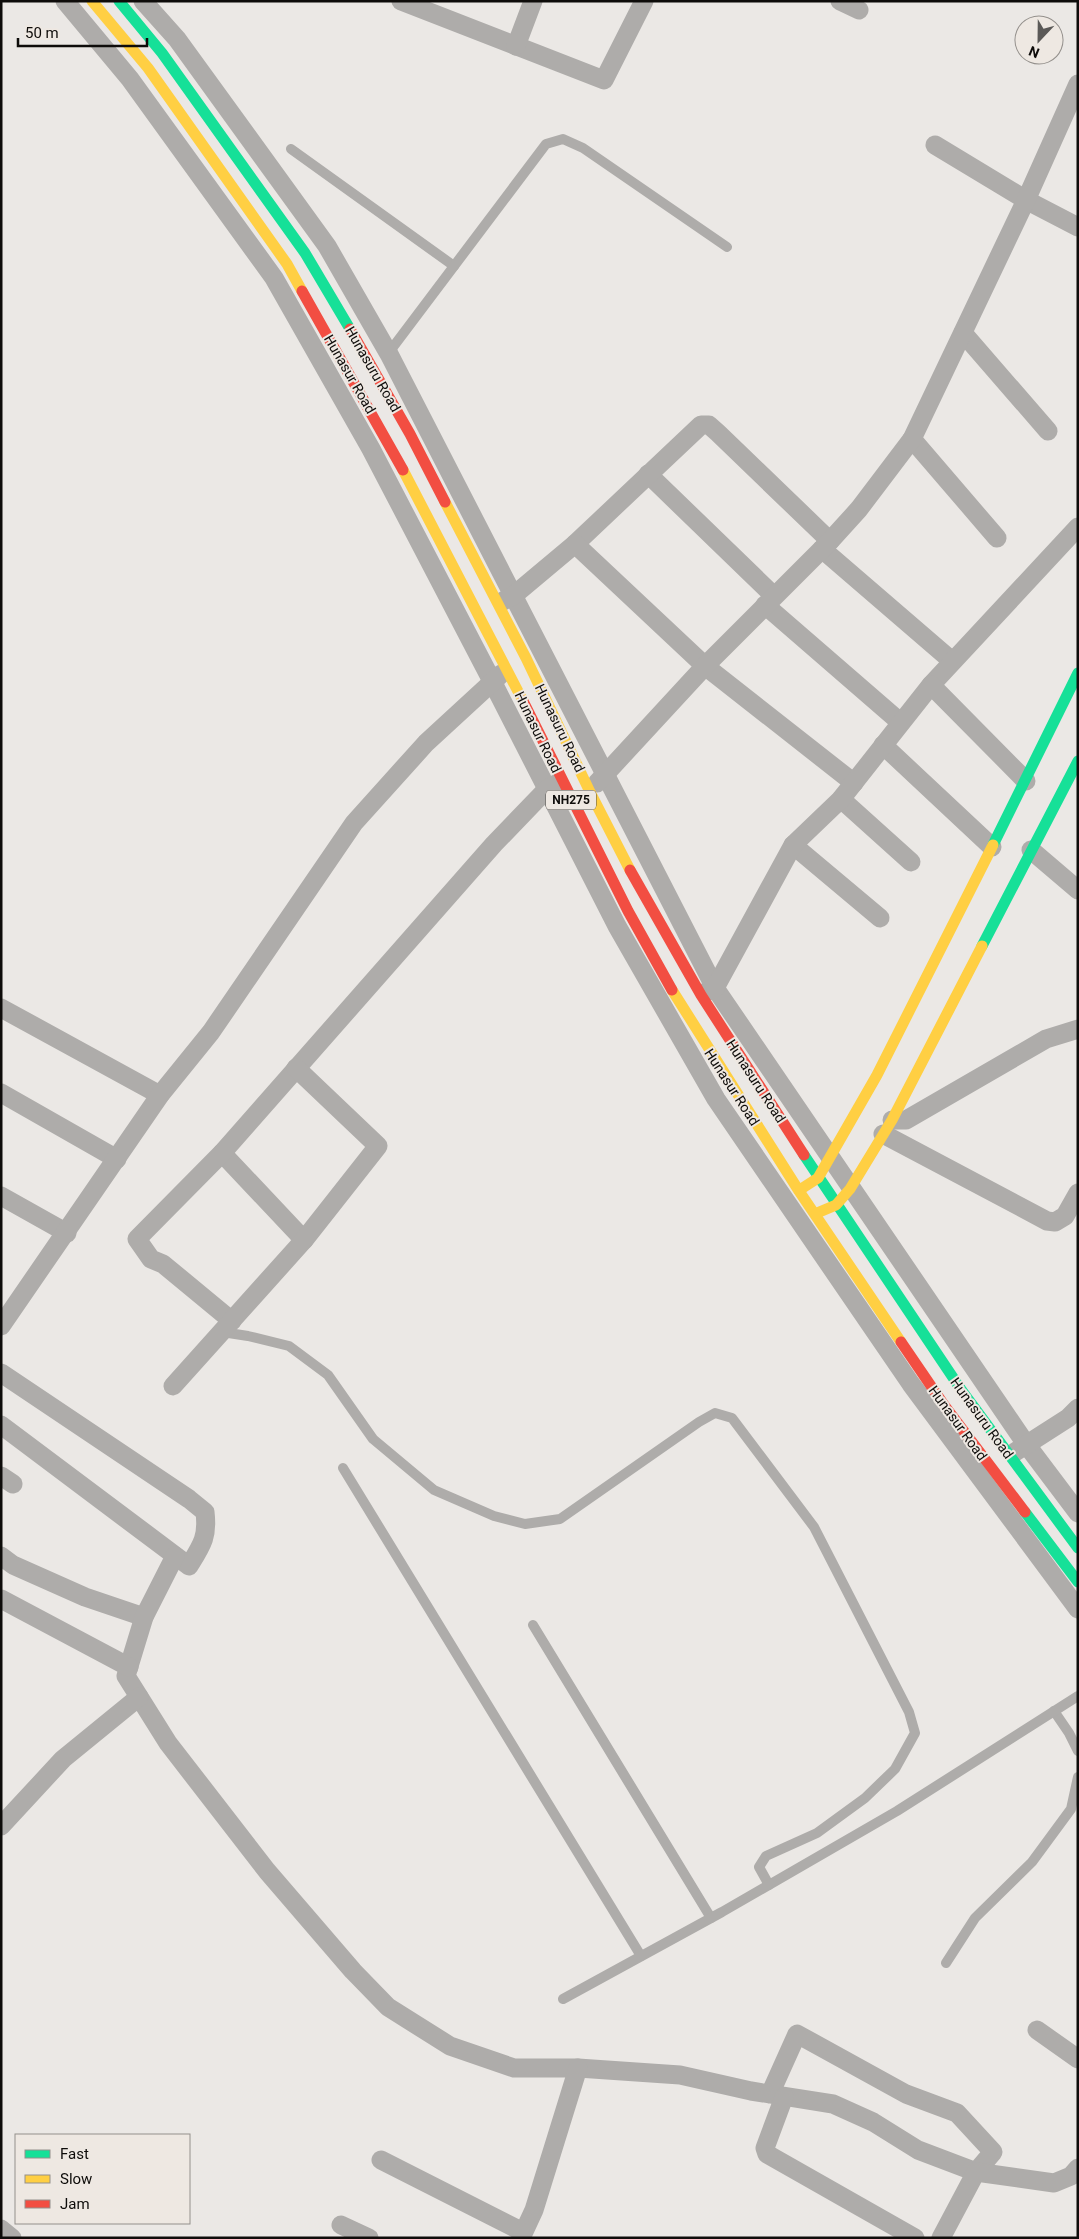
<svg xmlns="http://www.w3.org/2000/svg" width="1079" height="2239" viewBox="0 0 1079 2239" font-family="Roboto,sans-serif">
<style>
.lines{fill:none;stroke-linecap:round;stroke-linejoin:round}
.lane{stroke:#aeacaa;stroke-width:10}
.street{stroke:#aeacaa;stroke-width:19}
.fast{stroke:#16e098;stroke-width:11}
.slow{stroke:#ffcf43;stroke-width:11}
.jam{stroke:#f24e42;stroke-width:11}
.labels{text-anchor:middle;stroke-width:4;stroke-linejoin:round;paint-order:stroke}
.shield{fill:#eee8e2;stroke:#514e4b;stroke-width:1}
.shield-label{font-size:12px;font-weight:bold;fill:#0e0c0a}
.street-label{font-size:14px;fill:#0e0c0a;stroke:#eee8e2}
</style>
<rect width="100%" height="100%" fill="#ebe8e5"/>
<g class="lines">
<g class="lane">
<path d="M291,149L454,266"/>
<path d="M387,355L546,144L563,139L583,148L727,247"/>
<path d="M222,1332L248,1336L289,1346L328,1375L373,1439L434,1490L494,1516L525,1524L560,1519L699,1422L715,1413L732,1418L814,1527L909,1712L915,1733L895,1769L865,1798L817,1833L766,1856L759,1867L769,1885"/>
<path d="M343,1468L641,1956"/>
<path d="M533,1625L711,1918"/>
<path d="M1054,1711L1069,1733L1078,1751"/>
<path d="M946,1963L975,1918L1032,1862L1071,1809L1078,1777"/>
<path d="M563,1999L722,1912L897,1811L1078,1696"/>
</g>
<g class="street">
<path d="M65,1L130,79L274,278L371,449L492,681L617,926L716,1099L911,1384L1078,1609"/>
<path d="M143,1L177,39L327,246L389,354L715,988L1026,1444L1078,1513"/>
<path d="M401,1L604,80L644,1"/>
<path d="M840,1L859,10"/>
<path d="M516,46L533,1"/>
<path d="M935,145L1026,200L1078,227"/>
<path d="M963,333L1048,431"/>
<path d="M912,439L997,538"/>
<path d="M648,474L774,596"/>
<path d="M575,544L701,425H709L718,433L830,541"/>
<path d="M822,549L952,661"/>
<path d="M503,601L513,596L575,544L705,666L854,783"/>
<path d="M765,605L900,722"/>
<path d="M931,685L1078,527"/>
<path d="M883,745L992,847"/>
<path d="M597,783L705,666L830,541L859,509L912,439L1026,200L1078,84"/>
<path d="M841,799L911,862"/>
<path d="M793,845L880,918"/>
<path d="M1031,850L1078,890"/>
<path d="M706,992L715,988L793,845L841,799L931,685L1026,781"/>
<path d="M1,1008L160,1095"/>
<path d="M1,1093L117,1159"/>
<path d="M892,1120H906L1046,1039L1078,1029"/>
<path d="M883,1134L1047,1221L1055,1222L1065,1216L1078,1193"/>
<path d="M222,1153L304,1240"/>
<path d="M1,1196L67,1233"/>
<path d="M232,1321L163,1264L151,1259L137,1239L222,1153L494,844L546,790L556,784"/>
<path d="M1,1326L160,1095L211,1032L354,823L426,743L501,674"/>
<path d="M1,1373L189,1499L205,1512C208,1537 202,1545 189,1566L1,1425"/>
<path d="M173,1386L304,1240L378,1146L296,1068"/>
<path d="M1015,1452L1068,1418L1078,1408"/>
<path d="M1,1476L13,1484"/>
<path d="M1,1556L13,1565L85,1597L144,1617"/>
<path d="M175,1556L144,1617L126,1676L168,1743L267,1871L353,1971L388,2007L450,2046L514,2068H578L680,2075L751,2091L833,2104L873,2122L918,2150L976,2172L993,2152L957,2113L906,2094L797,2034L770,2094"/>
<path d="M1,1599L129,1667"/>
<path d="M1,1826L63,1759L139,1697"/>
<path d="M1037,2030L1078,2059"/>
<path d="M784,2097L765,2148L767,2154L915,2238"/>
<path d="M381,2160L523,2232"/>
<path d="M341,2225L369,2238"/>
<path d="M1,2229L12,2238"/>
<path d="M521,2238L534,2210L578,2068"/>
<path d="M941,2238L976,2172L1054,2183L1071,2176L1078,2168"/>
</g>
<g class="fast">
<path d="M119,1L162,53L305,253L350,329"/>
<path d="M993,845L1078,673"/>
<path d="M982,946L1078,761"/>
<path d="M804,1155L962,1391L1078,1548"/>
<path d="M1025,1512L1078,1582"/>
</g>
<g class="slow">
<path d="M92,1L148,68L287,264L302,291"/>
<path d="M403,470L523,701"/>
<path d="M445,502L526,658L590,792L630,870"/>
<path d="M672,990L799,1191L901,1342"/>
<path d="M801,1189L818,1178L877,1075L993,845"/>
<path d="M817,1213L836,1205L850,1189L892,1120L982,946"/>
</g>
<g class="jam">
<path d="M302,291L403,470"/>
<path d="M350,329L410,434L445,502"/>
<path d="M523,701L628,911L672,990"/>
<path d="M630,870L701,995L804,1155"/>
<path d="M901,1342L944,1405L1025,1512"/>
</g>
</g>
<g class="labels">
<rect class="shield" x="546" y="790.5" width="50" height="19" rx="4"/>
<g class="shield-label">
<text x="571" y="804">NH275</text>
</g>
<g class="street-label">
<text transform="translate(373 369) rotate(60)" y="5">Hunasuru Road</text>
<text transform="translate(350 374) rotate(60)" y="5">Hunasur Road</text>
<text transform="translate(560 728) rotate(64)" y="5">Hunasuru Road</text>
<text transform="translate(538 732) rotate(64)" y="5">Hunasur Road</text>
<text transform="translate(756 1081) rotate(57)" y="5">Hunasuru Road</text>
<text transform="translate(732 1087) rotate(57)" y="5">Hunasur Road</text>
<text transform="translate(982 1418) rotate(54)" y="5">Hunasuru Road</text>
<text transform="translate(958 1423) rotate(54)" y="5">Hunasur Road</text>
</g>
</g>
<rect width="1079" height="2239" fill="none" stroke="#0e0c0a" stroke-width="5"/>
<rect x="15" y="2134" width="175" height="90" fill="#eee8e2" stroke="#94908c"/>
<rect x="25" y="2150" width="25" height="8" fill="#16e098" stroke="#94908c"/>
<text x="60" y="2159" font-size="15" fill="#0e0c0a">Fast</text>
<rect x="25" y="2175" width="25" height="8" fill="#ffcf43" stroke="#94908c"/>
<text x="60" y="2184" font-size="15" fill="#0e0c0a">Slow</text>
<rect x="25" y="2200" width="25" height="8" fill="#f24e42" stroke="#94908c"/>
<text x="60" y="2209" font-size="15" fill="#0e0c0a">Jam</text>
<g transform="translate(1039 40) rotate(202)"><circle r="24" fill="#eee8e2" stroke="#94908c"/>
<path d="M0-4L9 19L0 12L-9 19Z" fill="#5b5957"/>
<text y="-8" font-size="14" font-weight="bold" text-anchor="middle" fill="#0e0c0a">N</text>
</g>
<path d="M18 38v8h129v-8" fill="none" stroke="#0e0c0a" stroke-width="2.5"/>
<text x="25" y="38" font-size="15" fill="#0e0c0a" stroke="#eee8e2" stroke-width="4" paint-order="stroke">50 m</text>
</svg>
